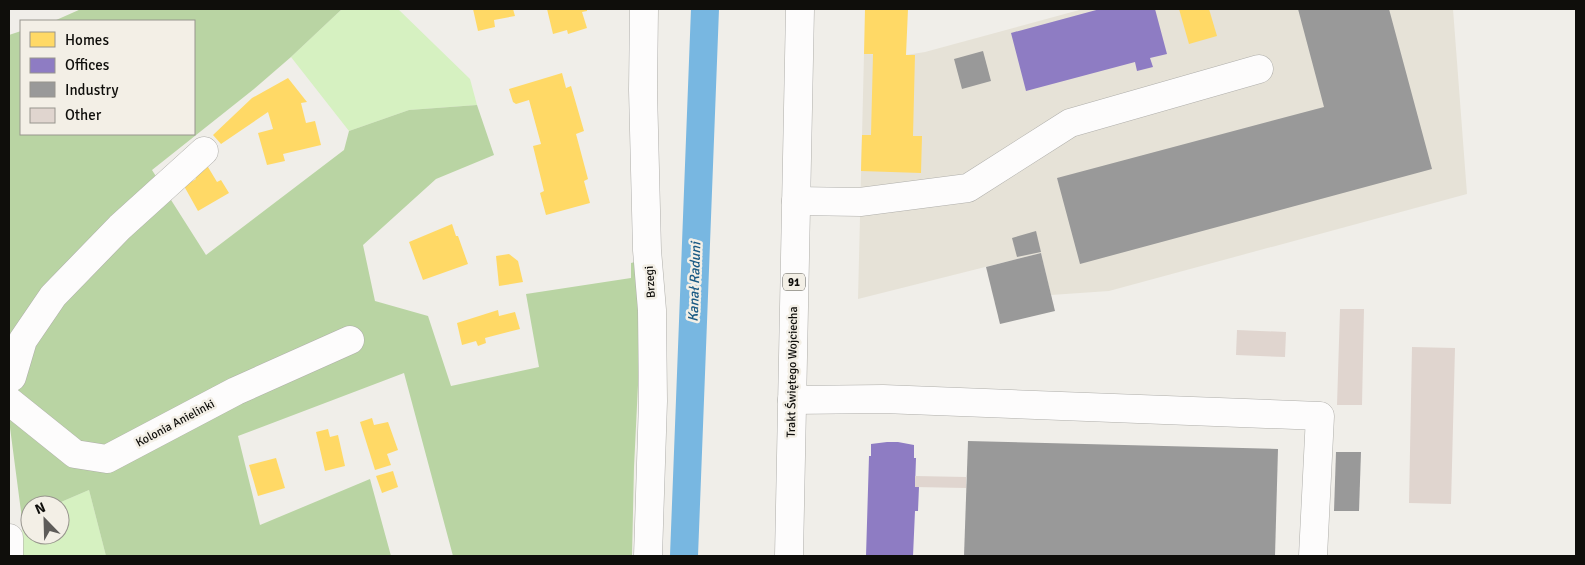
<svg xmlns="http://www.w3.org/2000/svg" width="1585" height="565" viewBox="0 0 1585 565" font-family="Signika,sans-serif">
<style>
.built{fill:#e6e2d7}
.green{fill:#d6f1c1}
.forest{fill:#b9d4a3}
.homes{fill:#ffd966}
.offices{fill:#8e7cc3}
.industry{fill:#999}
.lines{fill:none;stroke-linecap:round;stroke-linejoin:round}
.canal{stroke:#78b7e1;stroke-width:28}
.building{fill:#e0d5cf}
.minor-casing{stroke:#afaeaa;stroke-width:29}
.major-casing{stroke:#afaeaa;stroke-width:29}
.minor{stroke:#fdfcfc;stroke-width:28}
.major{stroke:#fdfcfc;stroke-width:28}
.labels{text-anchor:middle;stroke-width:5;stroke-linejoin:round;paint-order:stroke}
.shield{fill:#f3efe6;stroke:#53524d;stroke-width:1}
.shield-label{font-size:11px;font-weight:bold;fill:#0f0e0b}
.street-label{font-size:12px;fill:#0f0e0b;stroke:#f3efe6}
.water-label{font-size:14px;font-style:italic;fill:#185983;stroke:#f3efe6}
</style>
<rect width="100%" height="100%" fill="#f0eee9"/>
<path class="built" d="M1083,9H1453L1467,194L1109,291L1051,295L1041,253L858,299L864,54L906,55L925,52Z"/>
<g class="green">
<path d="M342,9H398L470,79L477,105L409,110L349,131L291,57Z"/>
<path d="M89,490L106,556H23L22,519L30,516V535H60V505H54Z"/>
</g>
<path class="forest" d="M81,9H342L291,57L254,89L152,170L206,255L344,150L349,131L409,110L477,105L494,155L436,179L363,245L375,301L428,316L451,386L539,367L526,294L631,278V263L639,261L642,303L634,467L632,556H453L404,373L238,436L260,525L370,479L391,556H106L89,490L54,505H30V516L22,519L9,420V35L21,31V134H194V21H54Z"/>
<g class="homes">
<path d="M473,9H513L515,16L494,20L495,27L478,31Z"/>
<path d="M547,9H587V11L582,12L587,28L568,34L567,30L553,34Z"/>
<path d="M865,9H908L906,55H915L913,136H922L921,173L861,171L862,135H871L873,54H864Z"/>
<path d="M1179,9H1209L1217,36L1189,44Z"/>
<path d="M562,73L566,88L571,86L584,131L576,134L588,179L584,181L590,203L546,215L540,193L544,191L533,146L541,144L529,100L516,104L513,102L509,89Z"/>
<path d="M288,78L307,102L301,103L306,123L315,121L321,145L283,154L285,161L267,165L258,133L273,129L268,112L221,144L213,135L252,98Z"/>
<path d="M205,162L217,182L221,180L229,193L198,211L184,186L196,179L192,172Z"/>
<path d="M452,224L456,236H458L468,264L423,280L409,242Z"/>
<path d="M509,254L518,261L523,282L499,286L496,256Z"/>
<path d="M498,310L499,316L515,312L520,329L485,338L486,343L478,346L476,341L462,345L457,323Z"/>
<path d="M372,418L374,425L388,422L398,450L387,454L391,465L375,470L360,422Z"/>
<path d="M328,429L330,437L338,435L345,466L325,471L316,432Z"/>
<path d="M276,458L285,488L258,496L249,465Z"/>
<path d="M393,471L398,487L382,493L376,476Z"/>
</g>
<g class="offices">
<path d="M1100,9H1155L1167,54L1150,58L1153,67L1137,71L1135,62L1026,91L1011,33Z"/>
<path d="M887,442H898L914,445V458H916L915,487H919L918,511H915L913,556H866L869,456H871V444Z"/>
</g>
<g class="industry">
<path d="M1298,9H1389L1432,169L1080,264L1057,178L1324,107Z"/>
<path d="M983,51L991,81L962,89L954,59Z"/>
<path d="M1036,231L1041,252L1017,257L1012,238Z"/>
<path d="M1041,253L1055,311L1000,324L986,267Z"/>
<path d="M968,441L1278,449L1275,556H964Z"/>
<path d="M1336,452H1361L1359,511H1334Z"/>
</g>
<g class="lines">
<path class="canal" d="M684,556L705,9"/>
</g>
<g class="building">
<path d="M1340,309H1364L1362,405H1337Z"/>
<path d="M1237,330L1286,332L1285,357L1236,355Z"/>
<path d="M1412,347L1455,348L1451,504L1409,503Z"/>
<path d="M915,476L966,477V488L915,487Z"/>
</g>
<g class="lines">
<defs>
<g id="minor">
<path d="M644,9L643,90L647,250L652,310L653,401L648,556"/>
<path d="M796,201L860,202L968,188L1070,123L1259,69"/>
<path d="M9,379L12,377L23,340L53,296L120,227L204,151"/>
<path d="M792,400L883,399L1320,416L1313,556"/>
<path d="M9,401L75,454L107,459L236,391L350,340"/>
<path d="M9,538V556"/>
</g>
<path id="major" d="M789,556L800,9"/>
</defs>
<use href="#minor" class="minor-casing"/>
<use href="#major" class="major-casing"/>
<use href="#minor" class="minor"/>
<use href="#major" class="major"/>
</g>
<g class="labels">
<rect class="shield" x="783" y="273.5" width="22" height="17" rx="4"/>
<g class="shield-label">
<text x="794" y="286">91</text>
</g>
<g class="street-label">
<text transform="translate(650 282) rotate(-94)" y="4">Brzegi</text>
<text transform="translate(792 372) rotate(-89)" y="4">Trakt Świętego Wojciecha</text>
<text transform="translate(175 423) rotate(-28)" y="4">Kolonia Anielinki</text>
</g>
<g class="water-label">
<text transform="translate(694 282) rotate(-88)" y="5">Kanał Raduni</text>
</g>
</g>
<rect width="1585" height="565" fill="none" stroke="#0f0e0b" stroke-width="20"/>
<rect x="20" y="20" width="175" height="115" fill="#f3efe6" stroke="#98958e"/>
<rect x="30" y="32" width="25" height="15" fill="#ffd966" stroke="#98958e"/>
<text x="65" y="45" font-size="15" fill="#0f0e0b">Homes</text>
<rect x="30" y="58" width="25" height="15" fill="#8e7cc3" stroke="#98958e"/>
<text x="65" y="70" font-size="15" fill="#0f0e0b">Offices</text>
<rect x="30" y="82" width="25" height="15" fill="#999999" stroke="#98958e"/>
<text x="65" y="95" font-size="15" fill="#0f0e0b">Industry</text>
<rect x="30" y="108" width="25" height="15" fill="#e0d5cf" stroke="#98958e"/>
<text x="65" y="120" font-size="15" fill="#0f0e0b">Other</text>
<g transform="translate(45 520) rotate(337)"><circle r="24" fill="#f3efe6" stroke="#98958e"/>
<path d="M0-4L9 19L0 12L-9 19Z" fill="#5e5c59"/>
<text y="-8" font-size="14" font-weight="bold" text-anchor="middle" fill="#0f0e0b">N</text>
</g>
</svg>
